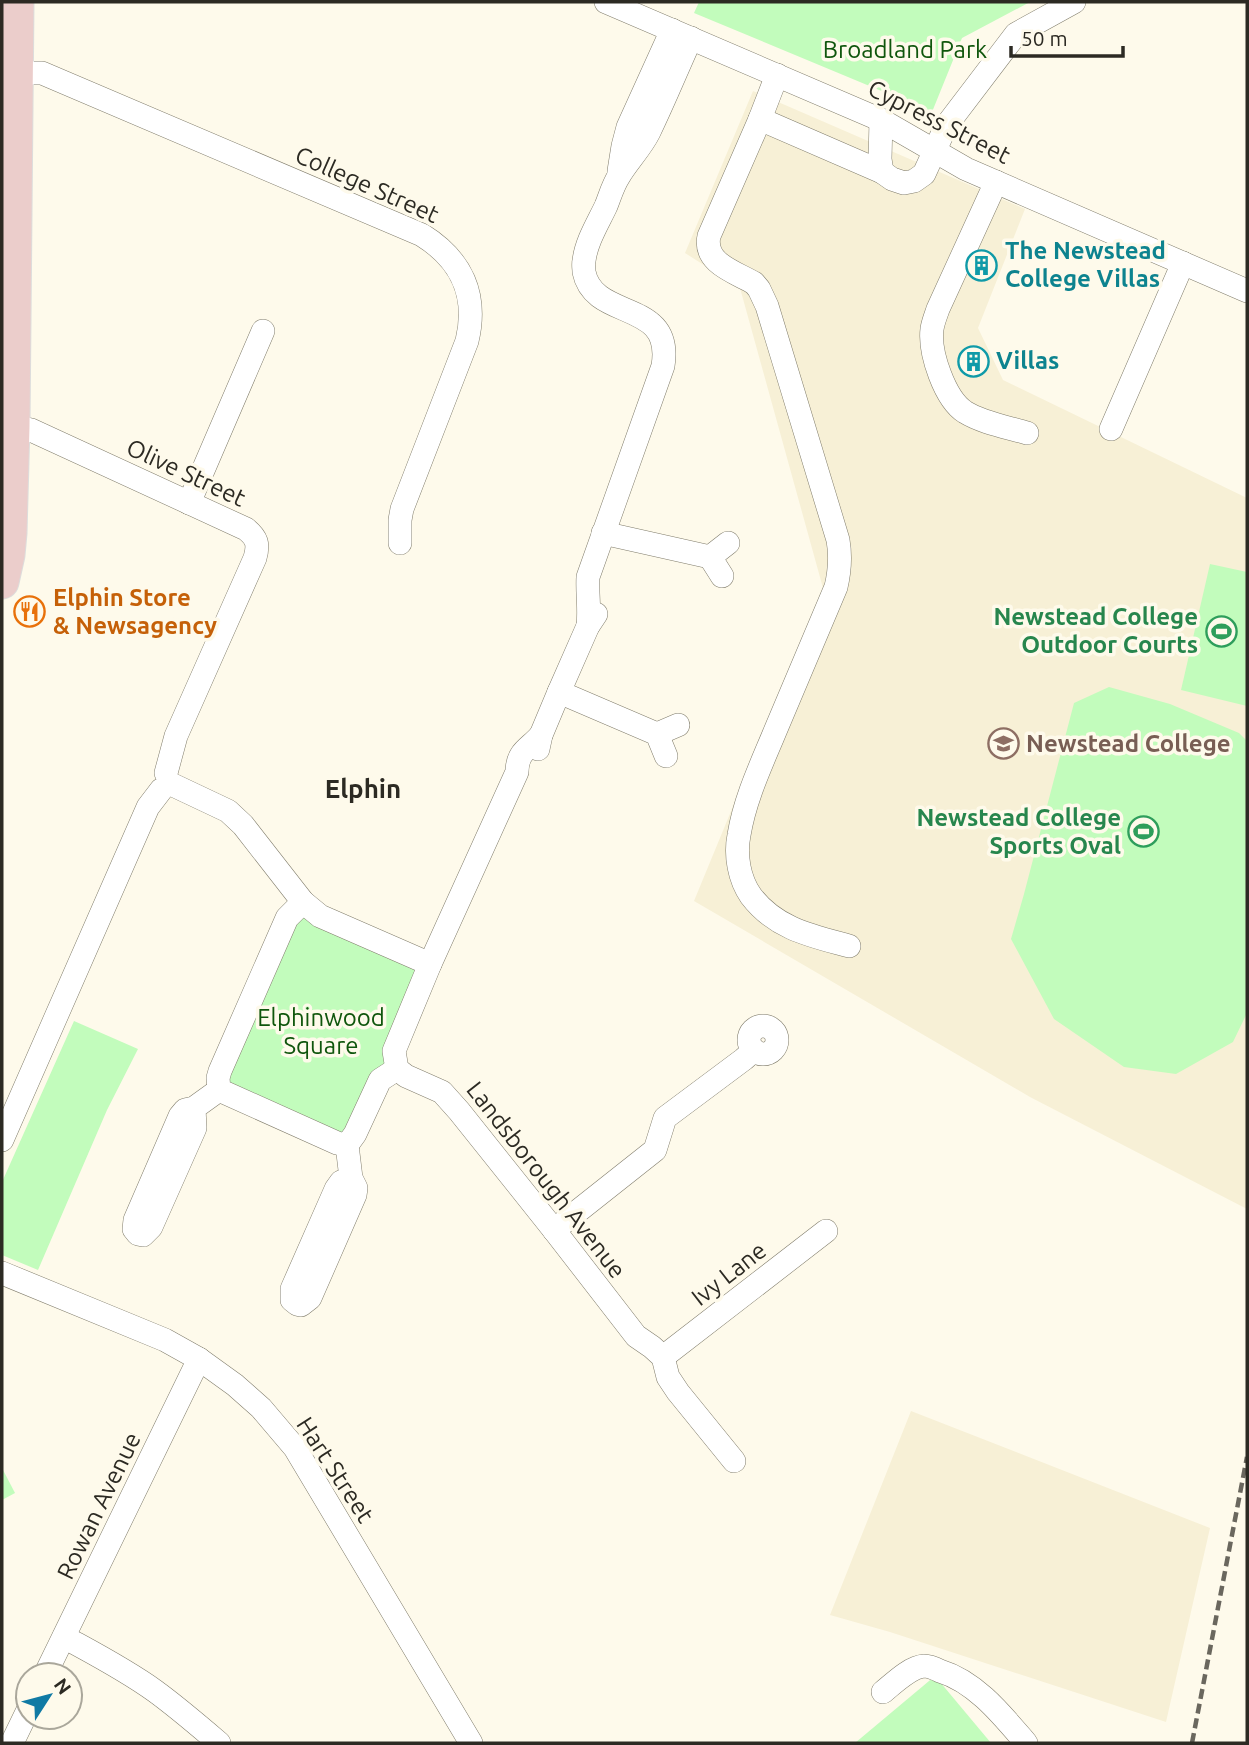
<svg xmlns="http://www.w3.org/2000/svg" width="1249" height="1745" viewBox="0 0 1249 1745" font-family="Ubuntu,sans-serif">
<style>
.built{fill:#f7f0d6}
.green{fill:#c2fcbc}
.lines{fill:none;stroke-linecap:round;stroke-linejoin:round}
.minor-casing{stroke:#817d6c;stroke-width:24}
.highway-casing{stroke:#dddddc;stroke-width:35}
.minor{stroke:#fff;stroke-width:23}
.highway{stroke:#ebcdcb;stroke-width:33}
.rail{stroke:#6a675e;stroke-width:4.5;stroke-dasharray:10 5;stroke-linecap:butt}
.labels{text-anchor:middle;stroke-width:7;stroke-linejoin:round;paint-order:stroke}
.park-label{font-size:24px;fill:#0f560c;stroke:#fefaeb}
.street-label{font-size:24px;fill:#2c2a23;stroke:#fefaeb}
.culture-label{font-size:24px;font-weight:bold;fill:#0d838f;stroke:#fefaeb;text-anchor:start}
.food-label{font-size:24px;font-weight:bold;fill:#c56008;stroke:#fefaeb;text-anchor:start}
.leisure-label{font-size:24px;font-weight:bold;fill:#27864d;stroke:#fefaeb;text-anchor:end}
.education-label{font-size:24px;font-weight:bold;fill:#785e54;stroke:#fefaeb;text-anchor:start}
.neighbourhood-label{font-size:26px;font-weight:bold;fill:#2c2a23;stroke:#fefaeb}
</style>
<rect width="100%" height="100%" fill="#fefaeb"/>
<g class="built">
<path d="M753,91L1025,209L978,328L1003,380L1247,498V1209L1030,1097L694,901L823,588L740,288L685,253Z"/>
<path d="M911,1411L1210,1528L1166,1722L890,1632L830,1615Z"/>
</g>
<g class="green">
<path d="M699,2H1030L962,38L932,112L694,13Z"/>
<path d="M1210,564L1247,572V706L1181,690Z"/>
<path d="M1109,687L1170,704L1239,733L1247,741V1013L1233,1042L1176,1074L1124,1067L1054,1019L1011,939L1024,894L1074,703Z"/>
<path d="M302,916L416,967L389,1061L344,1136L228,1086V1071L294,922Z"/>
<path d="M74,1021L138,1049L107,1110L38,1270L2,1255V1182Z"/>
<path d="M2,1468L15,1493L2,1500Z"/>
<path d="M935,1676L991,1743H855Z"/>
</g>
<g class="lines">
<defs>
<g id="minor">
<path d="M606,2L881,120L966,169L1247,291"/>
<path d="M17,73H42L422,235C462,260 478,295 467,341L402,509L400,520V543"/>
<path d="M777,75L760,119L709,236C703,263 735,272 754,283L759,289L767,306L838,540C841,557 840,570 836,587C816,634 796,682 776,729C762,763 745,798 739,835C735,855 739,879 751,896C776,929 812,936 849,946"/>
<path d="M760,119L882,172L892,179L904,183L914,181L924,174L946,126L1016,34L1074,2"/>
<path d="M881,120L880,159L882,172"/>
<path d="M619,171L623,146L628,127L672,30"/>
<path d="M996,182L938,309C936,315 933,322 932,329C929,353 945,399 965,412C983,423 1007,427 1027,433"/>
<path d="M13,426L31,430L246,529C257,538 259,544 255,558L176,736L166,773"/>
<path d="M1111,429L1183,263"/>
<path d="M189,503L263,331"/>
<path d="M603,533L710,557L728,543"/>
<path d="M710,557L722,576"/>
<path d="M588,626C590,609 587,594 588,577L663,366C674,298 594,322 584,272C584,268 583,264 584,261C586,242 598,223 606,206C610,196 613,185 619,176C628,161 641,148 649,132C664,101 677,69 691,38"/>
<path d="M559,692L657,734L666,756"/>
<path d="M657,734L678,725"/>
<path d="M541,735C529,749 517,751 517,772L430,964L394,1051L397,1069L406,1076L442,1092L459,1111L554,1230L636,1336L652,1347L663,1357L668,1377L678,1392L734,1461"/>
<path d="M538,749L541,735L559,692L588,626L596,614"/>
<path d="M173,785L228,811L243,825L303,902L320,916L430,964"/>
<path d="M303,902L287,918L220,1071L218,1078L219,1090L337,1143L347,1145L355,1134L380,1080L397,1069"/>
<circle cx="763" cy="1040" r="14"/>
<path d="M194,1108L195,1128L151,1227L143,1235L138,1234L134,1229L135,1220L180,1116L185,1110L194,1108L219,1090"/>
<path d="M2,1140L148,807L161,790"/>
<path d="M347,1145L351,1178L356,1188L355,1195L310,1298L301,1305L297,1304L292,1300V1289L336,1189L341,1182L351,1178"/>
<path d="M554,1230L655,1150L665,1118L744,1059L754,1050"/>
<path d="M2,1273L165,1340L199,1359L235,1385L261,1408L295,1448L471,1743"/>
<path d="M663,1357L826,1231"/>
<path d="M64,1637C95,1654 126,1670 155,1691C177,1707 198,1725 219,1743"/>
<path d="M45,1675L199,1359"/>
<path d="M883,1692C894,1683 910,1667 924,1666C929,1666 936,1669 940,1671C976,1682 1002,1715 1026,1743"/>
<path d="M12,1743L28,1710"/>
</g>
<path id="highway" d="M2,582L8,555L10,533L13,426L17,2"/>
</defs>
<use href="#minor" class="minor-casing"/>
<use href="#highway" class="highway-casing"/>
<use href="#minor" class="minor"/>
<use href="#highway" class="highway"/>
<path class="rail" d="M1192,1743L1247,1457"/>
</g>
<defs>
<symbol id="building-ring" viewBox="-11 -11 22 22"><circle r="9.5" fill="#fefaeb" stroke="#0f9aa8" stroke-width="1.5"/><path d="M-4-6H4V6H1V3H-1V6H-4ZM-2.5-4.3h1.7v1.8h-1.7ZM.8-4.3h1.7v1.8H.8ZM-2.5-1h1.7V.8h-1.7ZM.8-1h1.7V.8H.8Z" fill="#0f9aa8"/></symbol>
<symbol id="restaurant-ring" viewBox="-11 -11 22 22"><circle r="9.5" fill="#fefaeb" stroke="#e8710a" stroke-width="1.5"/><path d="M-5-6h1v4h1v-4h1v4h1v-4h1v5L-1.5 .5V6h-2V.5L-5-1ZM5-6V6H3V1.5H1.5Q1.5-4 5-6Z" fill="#e8710a"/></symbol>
<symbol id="stadium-ring" viewBox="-11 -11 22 22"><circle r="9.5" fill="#fefaeb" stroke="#2e9e5b" stroke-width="1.5"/><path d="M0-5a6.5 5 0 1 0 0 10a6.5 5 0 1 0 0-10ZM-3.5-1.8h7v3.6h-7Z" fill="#2e9e5b"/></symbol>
<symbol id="school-ring" viewBox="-11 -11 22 22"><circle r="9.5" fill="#fefaeb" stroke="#8d6e63" stroke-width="1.5"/><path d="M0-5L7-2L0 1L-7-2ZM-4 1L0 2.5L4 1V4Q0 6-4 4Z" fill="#8d6e63"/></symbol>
</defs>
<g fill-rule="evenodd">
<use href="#building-ring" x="964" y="248" width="35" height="35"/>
<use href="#building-ring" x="956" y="344" width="35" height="35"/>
<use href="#restaurant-ring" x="12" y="594" width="35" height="35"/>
<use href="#stadium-ring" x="1204" y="614" width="35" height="35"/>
<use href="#school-ring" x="986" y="726" width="35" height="35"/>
<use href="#stadium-ring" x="1126" y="814" width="35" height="35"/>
</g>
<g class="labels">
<g class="park-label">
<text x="905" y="58">Broadland Park</text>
<text x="321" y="1026">Elphinwood<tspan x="321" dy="28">Square</tspan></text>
</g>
<g class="street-label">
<text transform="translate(939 122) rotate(27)" y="8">Cypress Street</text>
<text transform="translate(367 185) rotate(24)" y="8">College Street</text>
<text transform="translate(186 473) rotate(25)" y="8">Olive Street</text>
<text transform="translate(546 1180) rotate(52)" y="8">Landsborough Avenue</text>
<text transform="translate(729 1274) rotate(-38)" y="8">Ivy Lane</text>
<text transform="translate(335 1470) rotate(57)" y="8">Hart Street</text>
<text transform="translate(99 1506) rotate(-64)" y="8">Rowan Avenue</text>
</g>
<g class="culture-label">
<text x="1005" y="259">The Newstead<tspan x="1005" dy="28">College Villas</tspan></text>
<text x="996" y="369">Villas</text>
</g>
<g class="food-label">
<text x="53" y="606">Elphin Store<tspan x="53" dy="28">&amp; Newsagency</tspan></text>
</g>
<g class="leisure-label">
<text x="1198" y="625">Newstead College<tspan x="1198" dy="28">Outdoor Courts</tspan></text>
<text x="1121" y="826">Newstead College<tspan x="1121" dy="28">Sports Oval</tspan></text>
</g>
<g class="education-label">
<text x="1026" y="752">Newstead College</text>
</g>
<g class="neighbourhood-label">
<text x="363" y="798">Elphin</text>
</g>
</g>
<rect width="1249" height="1745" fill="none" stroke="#2c2a23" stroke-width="7"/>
<g transform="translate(49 1696) rotate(54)"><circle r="33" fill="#fefaeb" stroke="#aaa79b" stroke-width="2"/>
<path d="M0-5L12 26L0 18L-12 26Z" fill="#107aa4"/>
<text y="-10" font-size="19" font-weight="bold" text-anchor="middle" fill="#2c2a23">N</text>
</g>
<path d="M1011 46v10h112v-10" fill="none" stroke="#2c2a23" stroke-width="3.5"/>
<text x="1021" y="46" font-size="21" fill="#2c2a23" stroke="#fefaeb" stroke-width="5" paint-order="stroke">50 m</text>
</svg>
